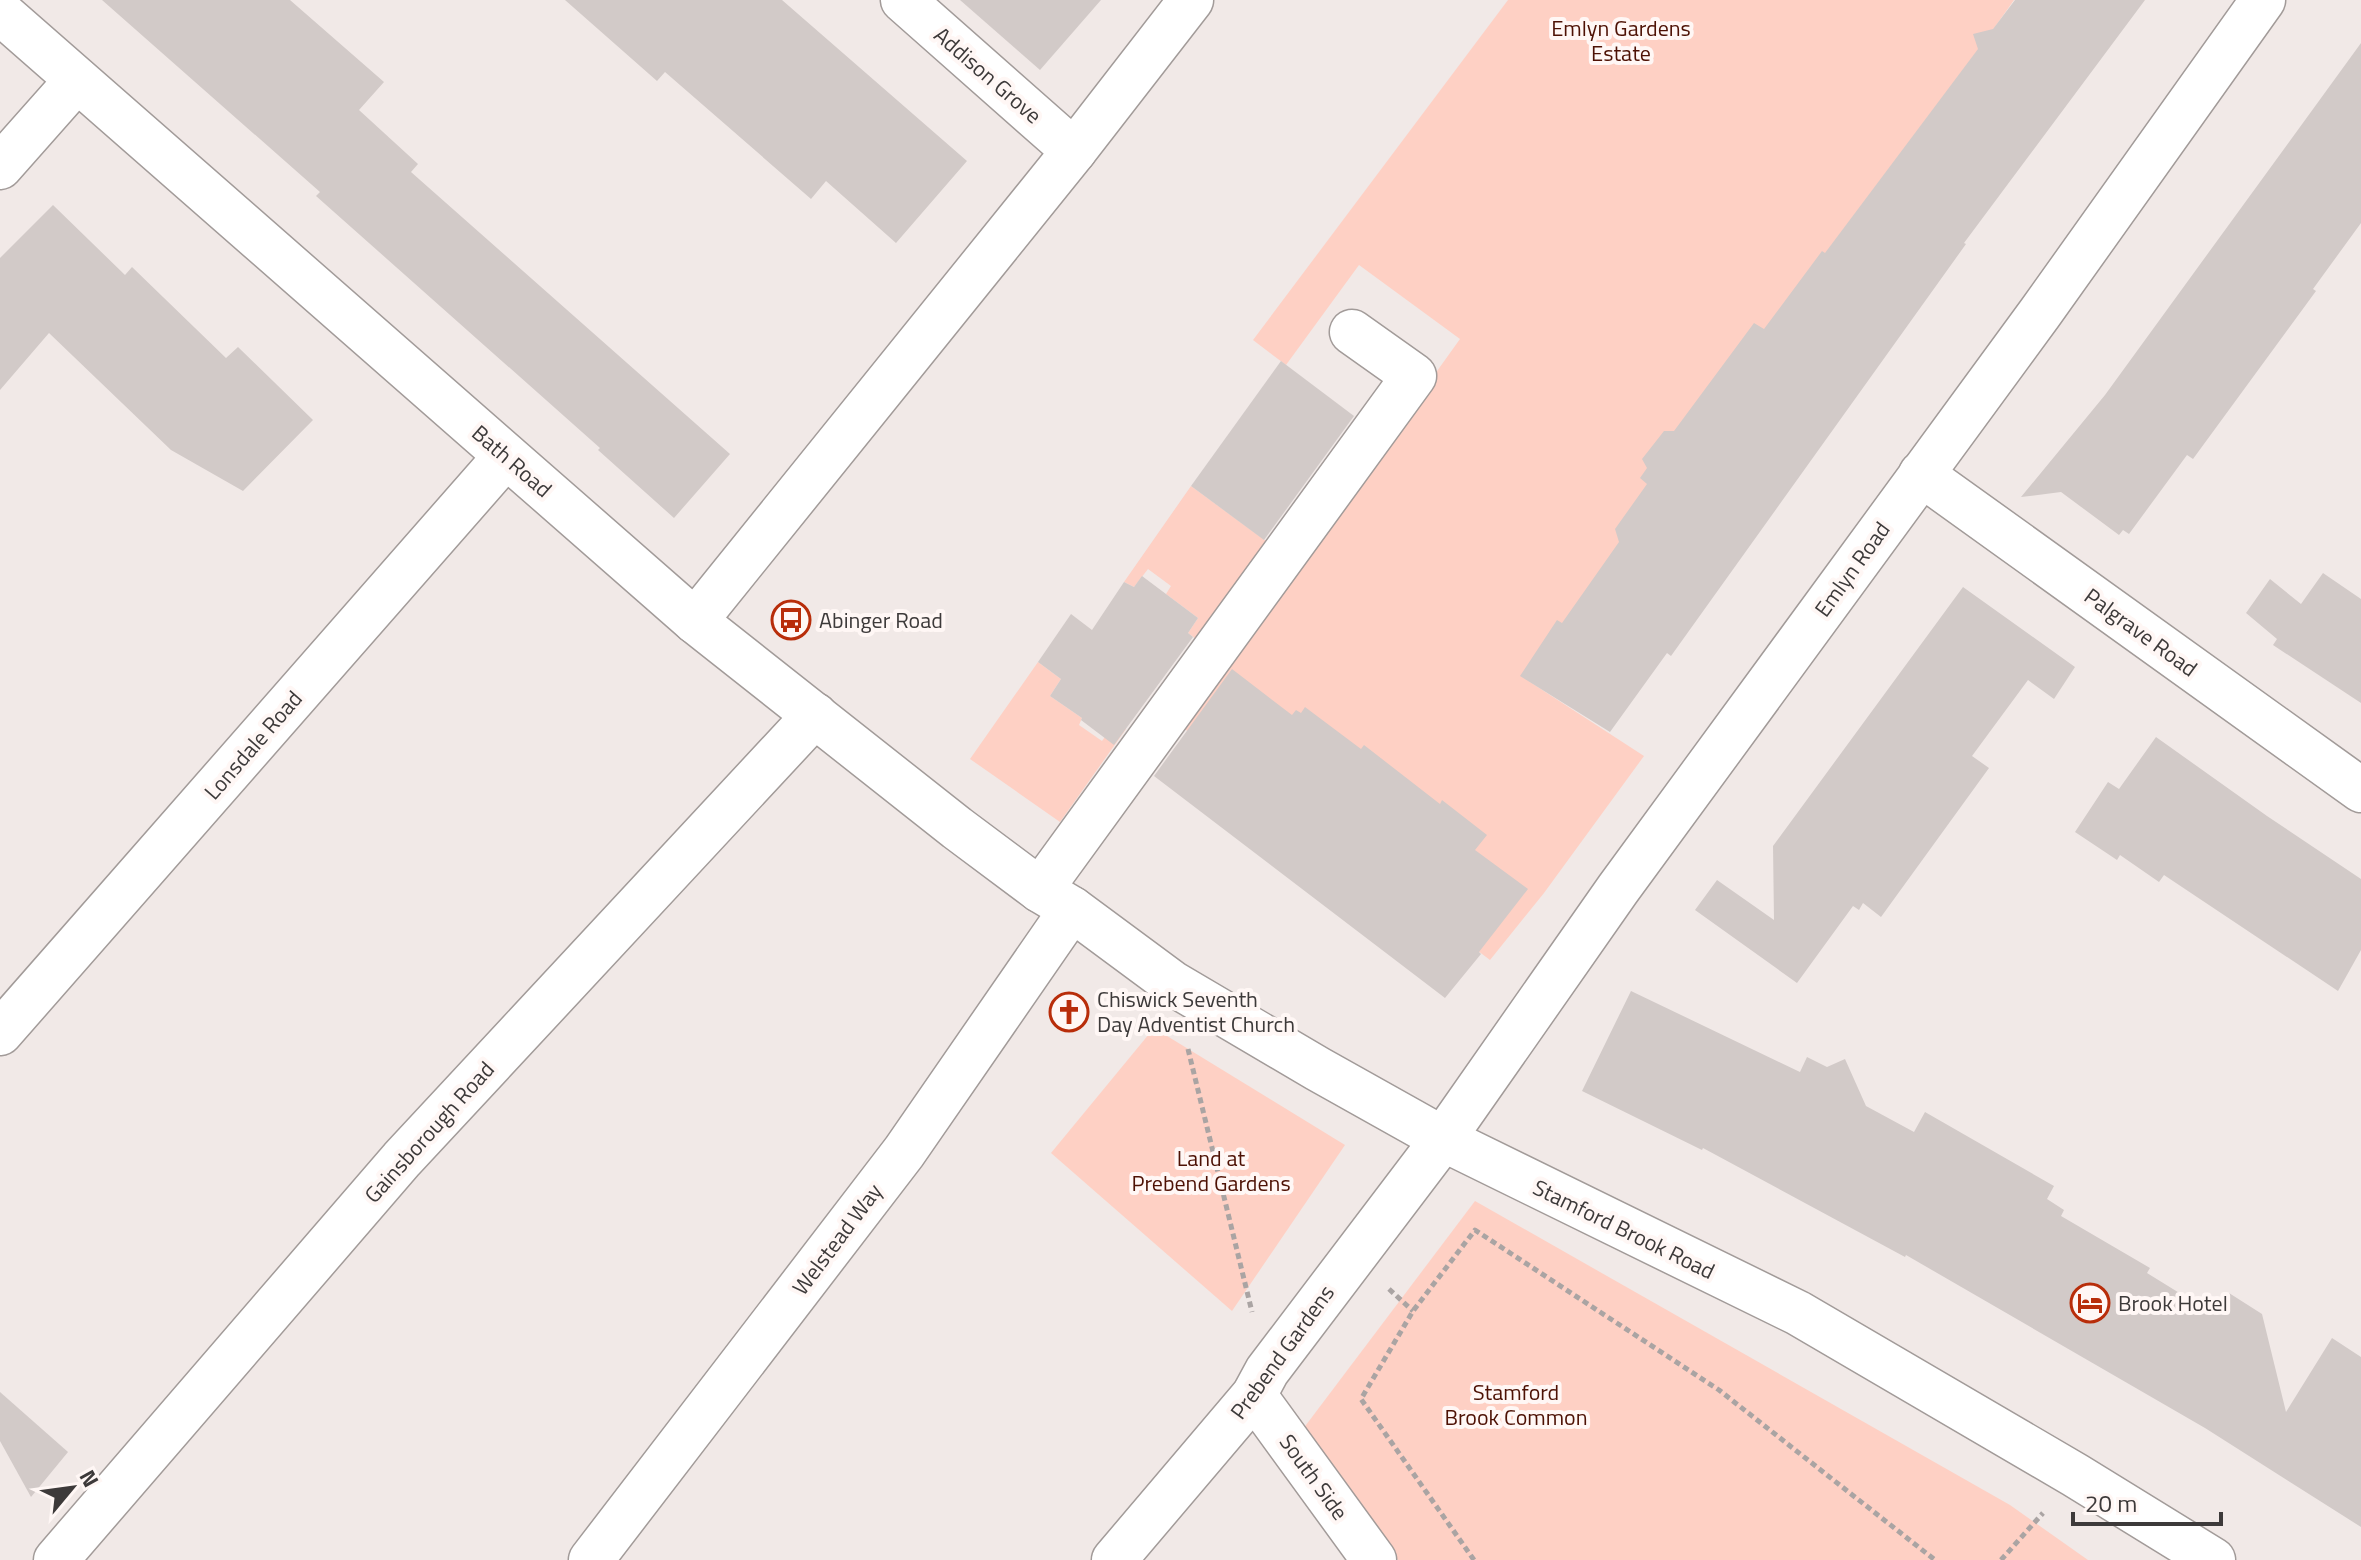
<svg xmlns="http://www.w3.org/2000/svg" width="2361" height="1560" viewBox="0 0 2361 1560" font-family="'Titillium Web',sans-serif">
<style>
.green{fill:#fed0c4}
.building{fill:#d2cac8}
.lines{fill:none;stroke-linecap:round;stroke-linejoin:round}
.minor-casing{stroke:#a29b99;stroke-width:47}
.major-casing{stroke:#a29b99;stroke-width:47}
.path{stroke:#aaa4a3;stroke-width:5;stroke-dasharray:6 4;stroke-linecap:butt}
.minor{stroke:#fff;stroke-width:44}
.major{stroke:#fff;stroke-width:44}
.labels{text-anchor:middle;stroke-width:8;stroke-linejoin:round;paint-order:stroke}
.park-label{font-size:22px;fill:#4d1104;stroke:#fff7f5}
.street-label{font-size:22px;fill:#3d3a3a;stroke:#fff7f5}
.poi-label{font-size:22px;fill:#3d3a3a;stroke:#fff7f5;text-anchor:start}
</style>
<rect width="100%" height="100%" fill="#f1e9e7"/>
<g class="green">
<path d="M1508,0H2014L1530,682L1644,756L1544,893L1490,960L1182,727L1460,339L1359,265L1286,365L1253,340Z"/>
<path d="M1191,486L1270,544L1208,648L1188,633L1198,618L1166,594L1171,586L1148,569L1134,587L1124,582Z"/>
<path d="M1038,662L1061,679L1050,696L1082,718L1079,725L1102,741L1115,723L1126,729L1060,822L970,759Z"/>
<path d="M1154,1028L1345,1145L1232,1311L1051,1153Z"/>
<path d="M1475,1201L2010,1505L2088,1560H1398L1303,1429Z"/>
</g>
<g class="building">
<path d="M102,0H290L384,82L359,110L418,164L411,172L730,454L674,518L598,450L600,448L316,196L320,192Z"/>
<path d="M565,0H782L967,161L896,243L826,181L811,199L665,72L657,81Z"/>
<path d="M960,0H1101L1040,70Z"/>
<path d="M2015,0H2145L1964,243L1966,244L1671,656L1667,653L1610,732L1520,676L1557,620L1562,623L1619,542L1615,529L1647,484L1640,478L1647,468L1642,459L1664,431H1674L1754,323L1764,329L1822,251L1825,253L1978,49L1973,34L1993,29Z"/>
<path d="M2361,43V223L2313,289L2316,291L2193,459L2187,455L2129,534L2123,530L2119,535L2061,492L2021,497L2105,395Z"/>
<path d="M53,205L125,275L132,267L226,358L238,347L313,420L243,491L171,450L49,333L0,390V258Z"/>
<path d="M1281,361L1354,416L1264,540L1191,486Z"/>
<path d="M2323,573L2361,599V703L2273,645L2277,639L2246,613L2270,579L2301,604Z"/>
<path d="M1142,576L1198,618L1188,633L1193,637L1114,745L1081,720L1082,718L1050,696L1061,679L1038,662L1071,614L1092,630L1124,582L1134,587Z"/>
<path d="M1963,587L2075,667L2054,699L2028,680L1972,756L1989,768L1881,917L1863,903L1859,910L1853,906L1797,983L1695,910L1717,880L1774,920L1773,846Z"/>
<path d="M1232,669L1292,715L1296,710L1301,713L1305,707L1361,749L1364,745L1440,804L1442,800L1487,835L1475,850L1528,889L1479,952L1481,954L1445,998L1154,776Z"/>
<path d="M2156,737L2267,816L2361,879V950L2338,991L2164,875L2159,882L2120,855L2117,860L2075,832L2108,782L2119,789Z"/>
<path d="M1631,991L1800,1072L1807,1057L1827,1067L1845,1059L1866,1106L1914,1132L1925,1112L2054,1186L2047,1199L2064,1210L2061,1216L2150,1268L2147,1273L2215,1315L2229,1293L2262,1314L2286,1412L2332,1338L2361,1357V1527L2205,1428L1906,1255L1905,1257L1703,1148L1702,1150L1582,1091Z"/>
<path d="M0,1392L68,1452L31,1497L0,1441Z"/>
</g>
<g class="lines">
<defs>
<g id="minor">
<path d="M903,0L1074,151"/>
<path d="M0,167L77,80"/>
<path d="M1921,474L2361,790"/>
<path d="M695,621L1074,151L1191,0"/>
<path d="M1040,890L1414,376L1352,332"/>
<path d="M0,1033L506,456"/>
<path d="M1254,1395L1374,1560"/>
<path d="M56,1560L402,1159L815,715"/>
<path d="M591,1560L904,1152L1072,909"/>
<path d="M1114,1560L1254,1395L1267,1371L1443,1139L1618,889L2040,313L2263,0"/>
</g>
<path id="major" d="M0,12L695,621L957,828L1040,890L1072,909L1172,983L1318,1069L1443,1139L1798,1313L2075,1475L2213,1560"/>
</defs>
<use href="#minor" class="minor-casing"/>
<use href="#major" class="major-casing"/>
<g class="path">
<path d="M1188,1049L1252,1312"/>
<path d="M1389,1289L1413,1311"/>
<path d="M1474,1560L1361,1399L1413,1311L1475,1230L1719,1390L1935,1560"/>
<path d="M2001,1560L2043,1513"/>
</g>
<use href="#minor" class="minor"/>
<use href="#major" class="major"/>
</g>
<defs>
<symbol id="bus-ring" viewBox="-11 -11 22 22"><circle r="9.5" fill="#fff7f5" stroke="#b82d0a" stroke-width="1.5"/><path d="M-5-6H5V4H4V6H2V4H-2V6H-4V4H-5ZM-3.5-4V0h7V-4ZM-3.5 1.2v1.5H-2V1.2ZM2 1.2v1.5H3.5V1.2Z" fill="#b82d0a"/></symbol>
<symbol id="church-ring" viewBox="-11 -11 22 22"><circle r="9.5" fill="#fff7f5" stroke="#b82d0a" stroke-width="1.5"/><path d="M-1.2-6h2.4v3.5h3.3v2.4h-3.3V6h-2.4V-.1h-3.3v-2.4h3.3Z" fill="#b82d0a"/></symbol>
<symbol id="hotel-ring" viewBox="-11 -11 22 22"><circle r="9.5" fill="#fff7f5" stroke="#b82d0a" stroke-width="1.5"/><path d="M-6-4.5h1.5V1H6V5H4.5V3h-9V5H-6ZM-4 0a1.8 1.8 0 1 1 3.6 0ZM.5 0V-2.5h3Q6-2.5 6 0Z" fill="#b82d0a"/></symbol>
</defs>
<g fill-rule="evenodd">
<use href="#bus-ring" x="769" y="598" width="44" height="44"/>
<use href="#church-ring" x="1047" y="990" width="44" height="44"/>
<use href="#hotel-ring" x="2068" y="1281" width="44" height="44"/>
</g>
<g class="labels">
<g class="park-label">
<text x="1621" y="36">Emlyn Gardens<tspan x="1621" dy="25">Estate</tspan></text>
<text x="1211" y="1166">Land at<tspan x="1211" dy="25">Prebend Gardens</tspan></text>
<text x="1516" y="1400">Stamford<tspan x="1516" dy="25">Brook Common</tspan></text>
</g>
<g class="street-label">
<text transform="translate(988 75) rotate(41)" y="8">Addison Grove</text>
<text transform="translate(512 461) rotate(41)" y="8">Bath Road</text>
<text transform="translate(1852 569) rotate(-54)" y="8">Emlyn Road</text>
<text transform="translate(2141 632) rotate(36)" y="8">Palgrave Road</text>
<text transform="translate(253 745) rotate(-49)" y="8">Lonsdale Road</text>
<text transform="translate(429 1132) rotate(-48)" y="8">Gainsborough Road</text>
<text transform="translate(1624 1229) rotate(26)" y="8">Stamford Brook Road</text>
<text transform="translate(837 1239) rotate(-53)" y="8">Welstead Way</text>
<text transform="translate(1282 1352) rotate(-54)" y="8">Prebend Gardens</text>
<text transform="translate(1314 1477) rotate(54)" y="8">South Side</text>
</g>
<g class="poi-label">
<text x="819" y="628">Abinger Road</text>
<text x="1097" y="1007">Chiswick Seventh<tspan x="1097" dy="25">Day Adventist Church</tspan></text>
<text x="2118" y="1311">Brook Hotel</text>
</g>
</g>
<g transform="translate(72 1488) rotate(61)" stroke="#fff7f5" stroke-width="6" paint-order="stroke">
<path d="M0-6L14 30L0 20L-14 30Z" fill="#3d3a3a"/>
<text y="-12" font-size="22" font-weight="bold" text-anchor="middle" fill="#3d3a3a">N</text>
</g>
<path d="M2073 1512v12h148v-12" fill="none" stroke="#3d3a3a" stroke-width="4"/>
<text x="2085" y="1512" font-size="24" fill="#3d3a3a" stroke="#fff7f5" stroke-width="6" paint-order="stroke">20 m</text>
</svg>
